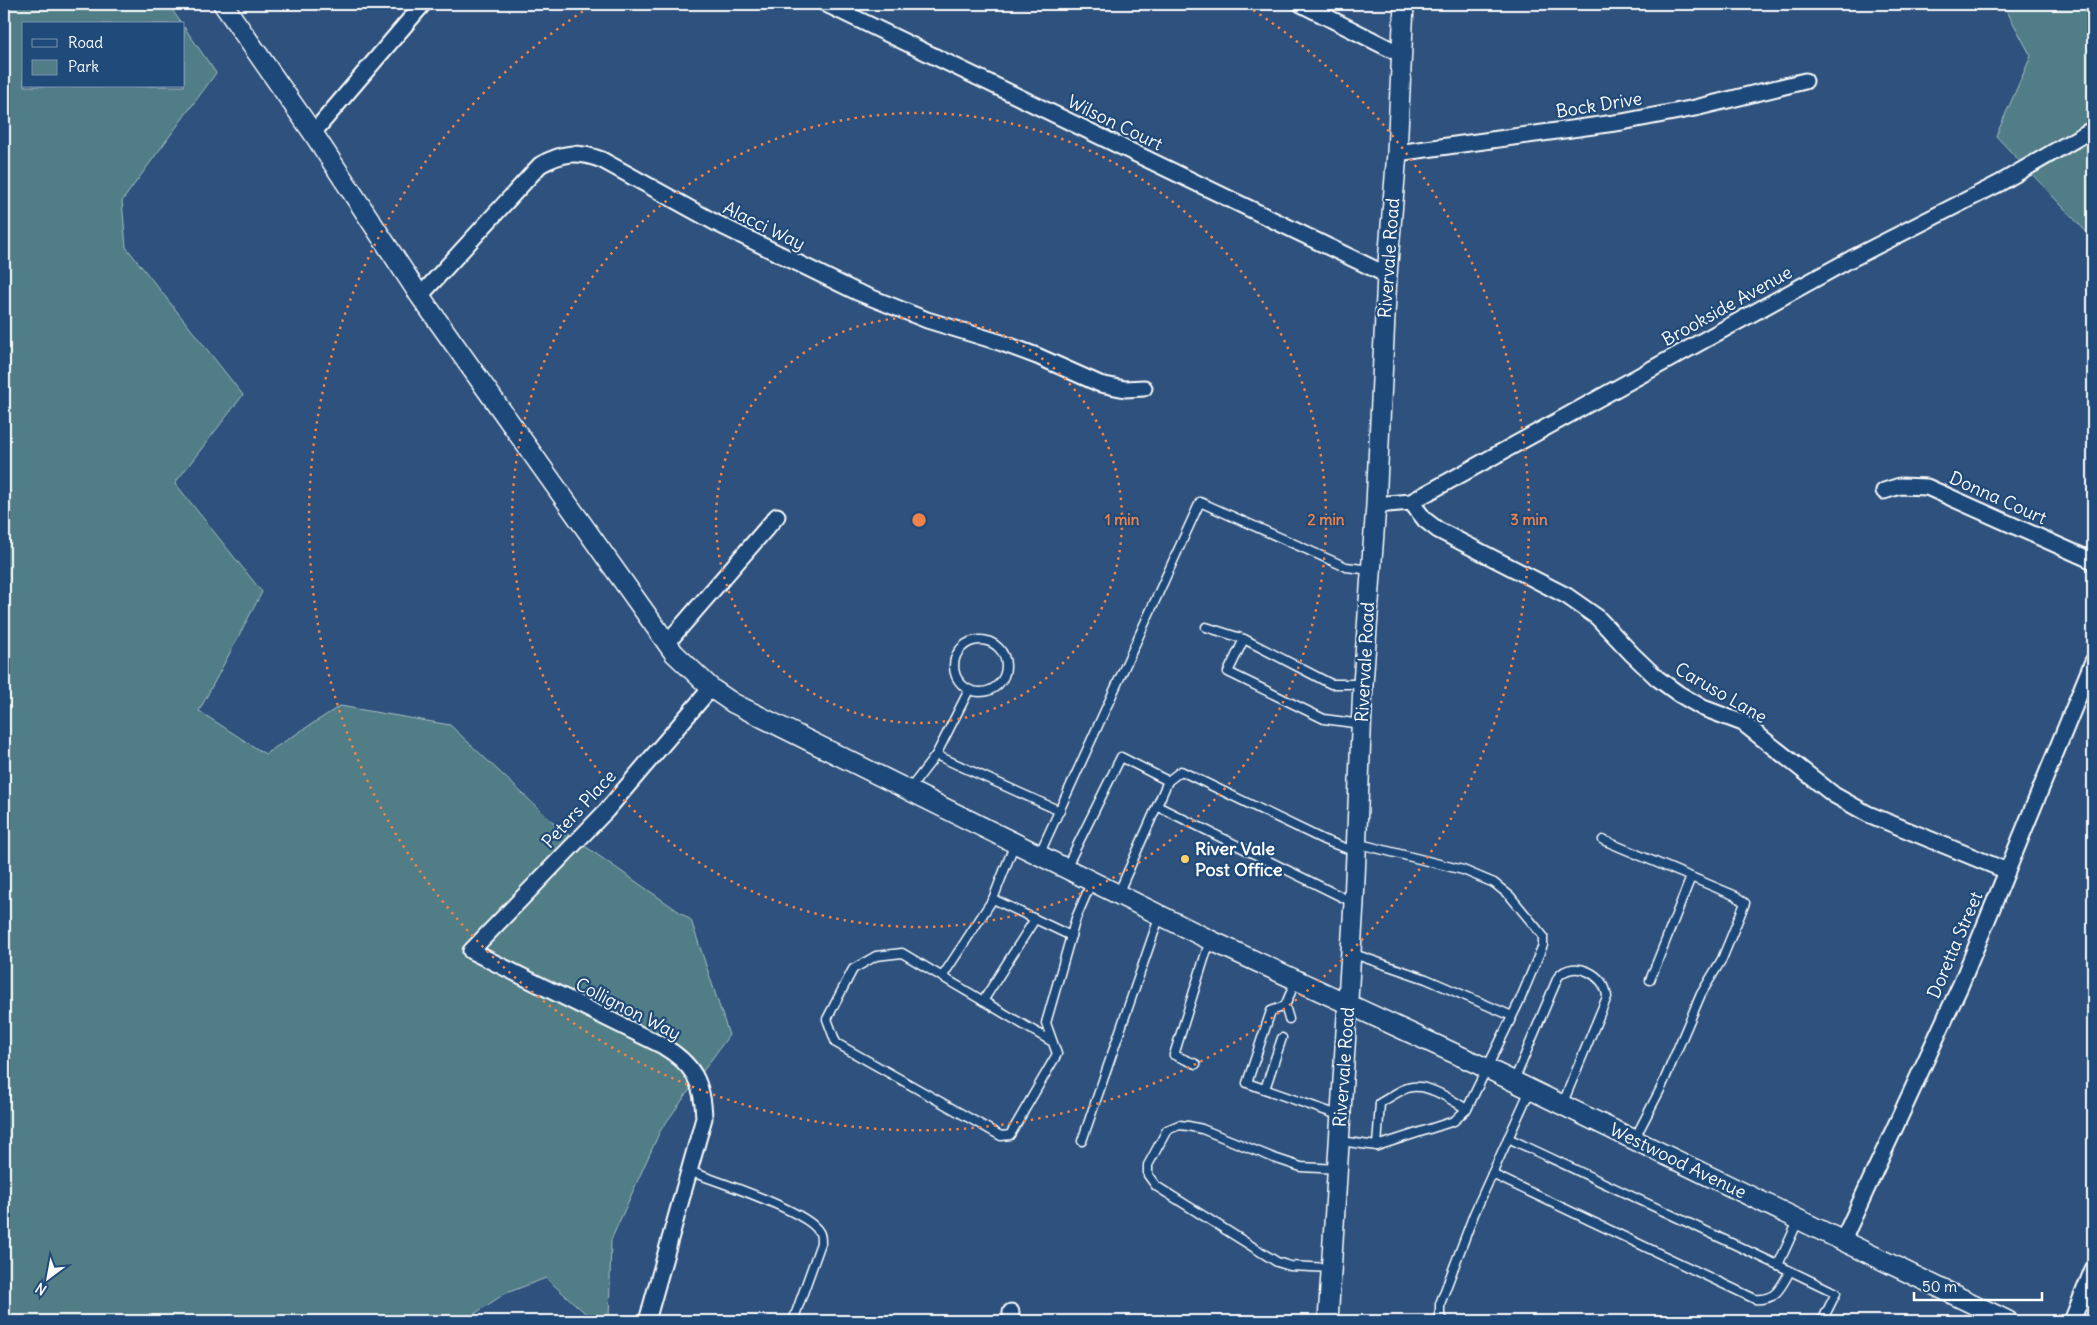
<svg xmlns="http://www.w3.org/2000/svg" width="2097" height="1325" viewBox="0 0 2097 1325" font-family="Delius,sans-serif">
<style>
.green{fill:#517d86;stroke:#a8bec2}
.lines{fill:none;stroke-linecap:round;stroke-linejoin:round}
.service-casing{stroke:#fff;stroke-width:11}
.minor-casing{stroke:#fff;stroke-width:19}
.tertiary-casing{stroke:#fff;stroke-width:22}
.service{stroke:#1f4a7a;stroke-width:8}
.minor{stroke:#1f4a7a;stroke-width:15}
.tertiary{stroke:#1f4a7a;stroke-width:19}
.ring{fill:none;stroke:#ee8249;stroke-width:2.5;stroke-dasharray:2.5 5}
.poi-dot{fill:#ffd166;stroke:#1f4a7a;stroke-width:2}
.labels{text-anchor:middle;stroke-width:4.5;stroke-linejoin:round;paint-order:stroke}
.street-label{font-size:18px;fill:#fff;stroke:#1f4a7a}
.poi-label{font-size:18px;font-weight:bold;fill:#fff;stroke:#1f4a7a;text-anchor:start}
.centre{fill:#ee8249;stroke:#1f4a7a;stroke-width:2.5}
.ring-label{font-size:15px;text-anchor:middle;font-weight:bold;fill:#ee8249;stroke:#1f4a7a;stroke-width:4.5;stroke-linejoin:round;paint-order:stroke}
</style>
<rect width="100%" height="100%" fill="#2e527d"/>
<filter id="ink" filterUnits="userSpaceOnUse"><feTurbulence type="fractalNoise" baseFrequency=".02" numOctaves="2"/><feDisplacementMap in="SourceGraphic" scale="10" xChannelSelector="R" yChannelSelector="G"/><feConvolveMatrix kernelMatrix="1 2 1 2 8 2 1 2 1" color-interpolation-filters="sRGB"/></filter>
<g filter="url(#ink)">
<g class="green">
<path d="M4,4H168L182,24H24V86H184V27L216,73L122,201L126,247L243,395L175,483L262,592L199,711L265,754L340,706L450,725L559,828L691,920L729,1035L660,1131L611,1240L609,1321H594L546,1278L504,1294L464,1321H4Z"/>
<path d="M2003,4H2093V239L1996,136L2031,56Z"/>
</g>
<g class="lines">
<defs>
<g id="service">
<path d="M1206,627L1244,639"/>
<circle cx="980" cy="666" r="26"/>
<path d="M1361,724L1324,719L1228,672L1244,639L1331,684H1363"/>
<path d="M936,755L1060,811"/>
<path d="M1168,781L1181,771L1324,840L1356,852"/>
<path d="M909,790L936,755L969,690"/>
<path d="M1603,840L1736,896L1745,903L1722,959L1701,994L1661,1088L1634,1140"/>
<path d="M1039,855L1200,502L1346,567L1371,570"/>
<path d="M1066,868L1121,757L1168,781L1157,806L1354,903"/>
<path d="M1118,894L1157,806"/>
<path d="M993,899L1071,936"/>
<path d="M1351,953L1426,979L1512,1016"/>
<path d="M942,977L993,899L1015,843"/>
<path d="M1296,980L1285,1006L1271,1011L1247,1083L1341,1116"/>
<path d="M1650,980L1691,877"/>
<path d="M983,1001L1035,919"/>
<path d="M1285,1006L1289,1019"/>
<path d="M1051,1041L902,953L876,956L853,969L827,1019L836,1043L1001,1136L1010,1135L1057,1054L1046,1023L1076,918L1092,881"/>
<path d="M1196,1064L1174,1055L1210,940"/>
<path d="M1514,1081L1558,977C1574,958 1606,975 1607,997L1562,1105"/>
<path d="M1265,1089L1282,1038"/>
<path d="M1508,1138L1778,1265"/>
<path d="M1082,1141L1160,915"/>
<path d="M1340,1141L1377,1146L1454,1121L1467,1109L1520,1000L1543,945V936L1510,896L1494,883L1463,870L1356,843"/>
<path d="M1377,1146L1380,1103C1390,1098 1401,1088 1412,1087C1431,1085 1451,1100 1467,1109"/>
<path d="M689,1171C713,1180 809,1211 819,1232C821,1234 821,1240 821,1243L793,1321"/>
<path d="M1492,1174L1755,1299C1776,1301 1781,1287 1790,1271"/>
<path d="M1799,1219L1778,1265L1836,1293L1822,1321"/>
<path d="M1331,1268L1290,1266L1277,1262L1156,1186L1148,1175V1165L1167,1130L1179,1125L1188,1126L1202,1129L1274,1158L1301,1167L1338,1169"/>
<path d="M1444,1321L1440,1317V1304L1474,1214L1530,1090"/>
</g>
<g id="minor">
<path d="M826,4L1387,275"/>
<path d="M1301,4L1402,55"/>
<path d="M313,133L423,4"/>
<path d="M1397,153L1622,122L1695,108L1805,81"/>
<path d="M420,296L540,165C563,152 577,151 602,160L716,223L857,292L927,320L1002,343L1037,356L1100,384L1125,389L1144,388"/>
<path d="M1884,491L1900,486L1927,487L2093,561"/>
<path d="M1411,502L1425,520L1438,530L1567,596L1597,617L1632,654L1657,678L1679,694L1703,708L1743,723L1834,795L1868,814L2007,871"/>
<path d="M1376,505L1411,502L1851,259L2000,183L2093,129"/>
<path d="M667,643L777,516"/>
<path d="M1843,1240L1961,984L2093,661"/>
<path d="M647,1321L704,1118C703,1082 693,1064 663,1046L471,951L606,811L711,688"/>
<path d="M1011,1321V1312"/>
<path d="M2072,1321L2093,1269"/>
</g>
<g id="tertiary">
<path d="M223,4L313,133L420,296L674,653L711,688L733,703L1210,940L1486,1068L2008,1321"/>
<path d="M1328,1321L1354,903L1363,684L1376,505L1387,275L1397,153L1404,4"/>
</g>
</defs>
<use href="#service" class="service-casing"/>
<use href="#minor" class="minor-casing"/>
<use href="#tertiary" class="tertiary-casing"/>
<use href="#service" class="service"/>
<use href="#minor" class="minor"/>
<use href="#tertiary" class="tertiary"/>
</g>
</g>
<g class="ring">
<circle cx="919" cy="520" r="203"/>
<circle cx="919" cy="520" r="407"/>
<path d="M1247 6A610 610 0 1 1 591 6"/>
</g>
<circle class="poi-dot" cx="1185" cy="859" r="5"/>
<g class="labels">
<g class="street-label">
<text transform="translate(1599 105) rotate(-9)" y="6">Bock Drive</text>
<text transform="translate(1115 123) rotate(26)" y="6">Wilson Court</text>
<text transform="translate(764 226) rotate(26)" y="6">Alacci Way</text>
<text transform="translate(1389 258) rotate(-86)" y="6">Rivervale Road</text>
<text transform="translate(1727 306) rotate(-29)" y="6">Brookside Avenue</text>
<text transform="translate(1998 498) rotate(24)" y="6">Donna Court</text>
<text transform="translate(1365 662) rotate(-87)" y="6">Rivervale Road</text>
<text transform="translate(1721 693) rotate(30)" y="6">Caruso Lane</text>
<text transform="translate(579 809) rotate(-47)" y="6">Peters Place</text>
<text transform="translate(1955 945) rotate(-67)" y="6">Doretta Street</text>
<text transform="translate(628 1009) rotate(27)" y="6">Collignon Way</text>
<text transform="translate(1344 1067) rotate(-86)" y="6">Rivervale Road</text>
<text transform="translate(1678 1161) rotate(26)" y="6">Westwood Avenue</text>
</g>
<g class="poi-label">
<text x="1195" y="855">River Vale<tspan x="1195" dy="21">Post Office</tspan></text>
</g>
</g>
<circle cx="919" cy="520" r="8" class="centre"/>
<g class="ring-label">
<text x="1122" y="525">1 min</text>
<text x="1326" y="525">2 min</text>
<text x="1529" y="525">3 min</text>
</g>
<rect width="2097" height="1325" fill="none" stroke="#1f4a7a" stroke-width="20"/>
<rect x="10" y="10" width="2077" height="1305" fill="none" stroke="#fff" stroke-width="2" filter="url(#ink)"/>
<rect x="22" y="22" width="162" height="65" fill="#1f4a7a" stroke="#7992af"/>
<rect x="32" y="39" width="25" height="8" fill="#1f4a7a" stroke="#7992af"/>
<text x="68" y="48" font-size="15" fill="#ffffff">Road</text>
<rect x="32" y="60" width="25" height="15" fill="#517d86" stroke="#7992af"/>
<text x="68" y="72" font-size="15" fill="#ffffff">Park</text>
<g transform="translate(48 1278) rotate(212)" stroke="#1f4a7a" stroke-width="4" paint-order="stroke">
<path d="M0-4L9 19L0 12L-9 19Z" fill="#ffffff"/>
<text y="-8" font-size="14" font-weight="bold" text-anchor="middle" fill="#ffffff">N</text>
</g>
<path d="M1914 1292v8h128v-8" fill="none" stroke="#ffffff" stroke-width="2.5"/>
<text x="1922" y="1292" font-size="15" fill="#ffffff" stroke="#1f4a7a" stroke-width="4" paint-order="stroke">50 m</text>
</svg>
